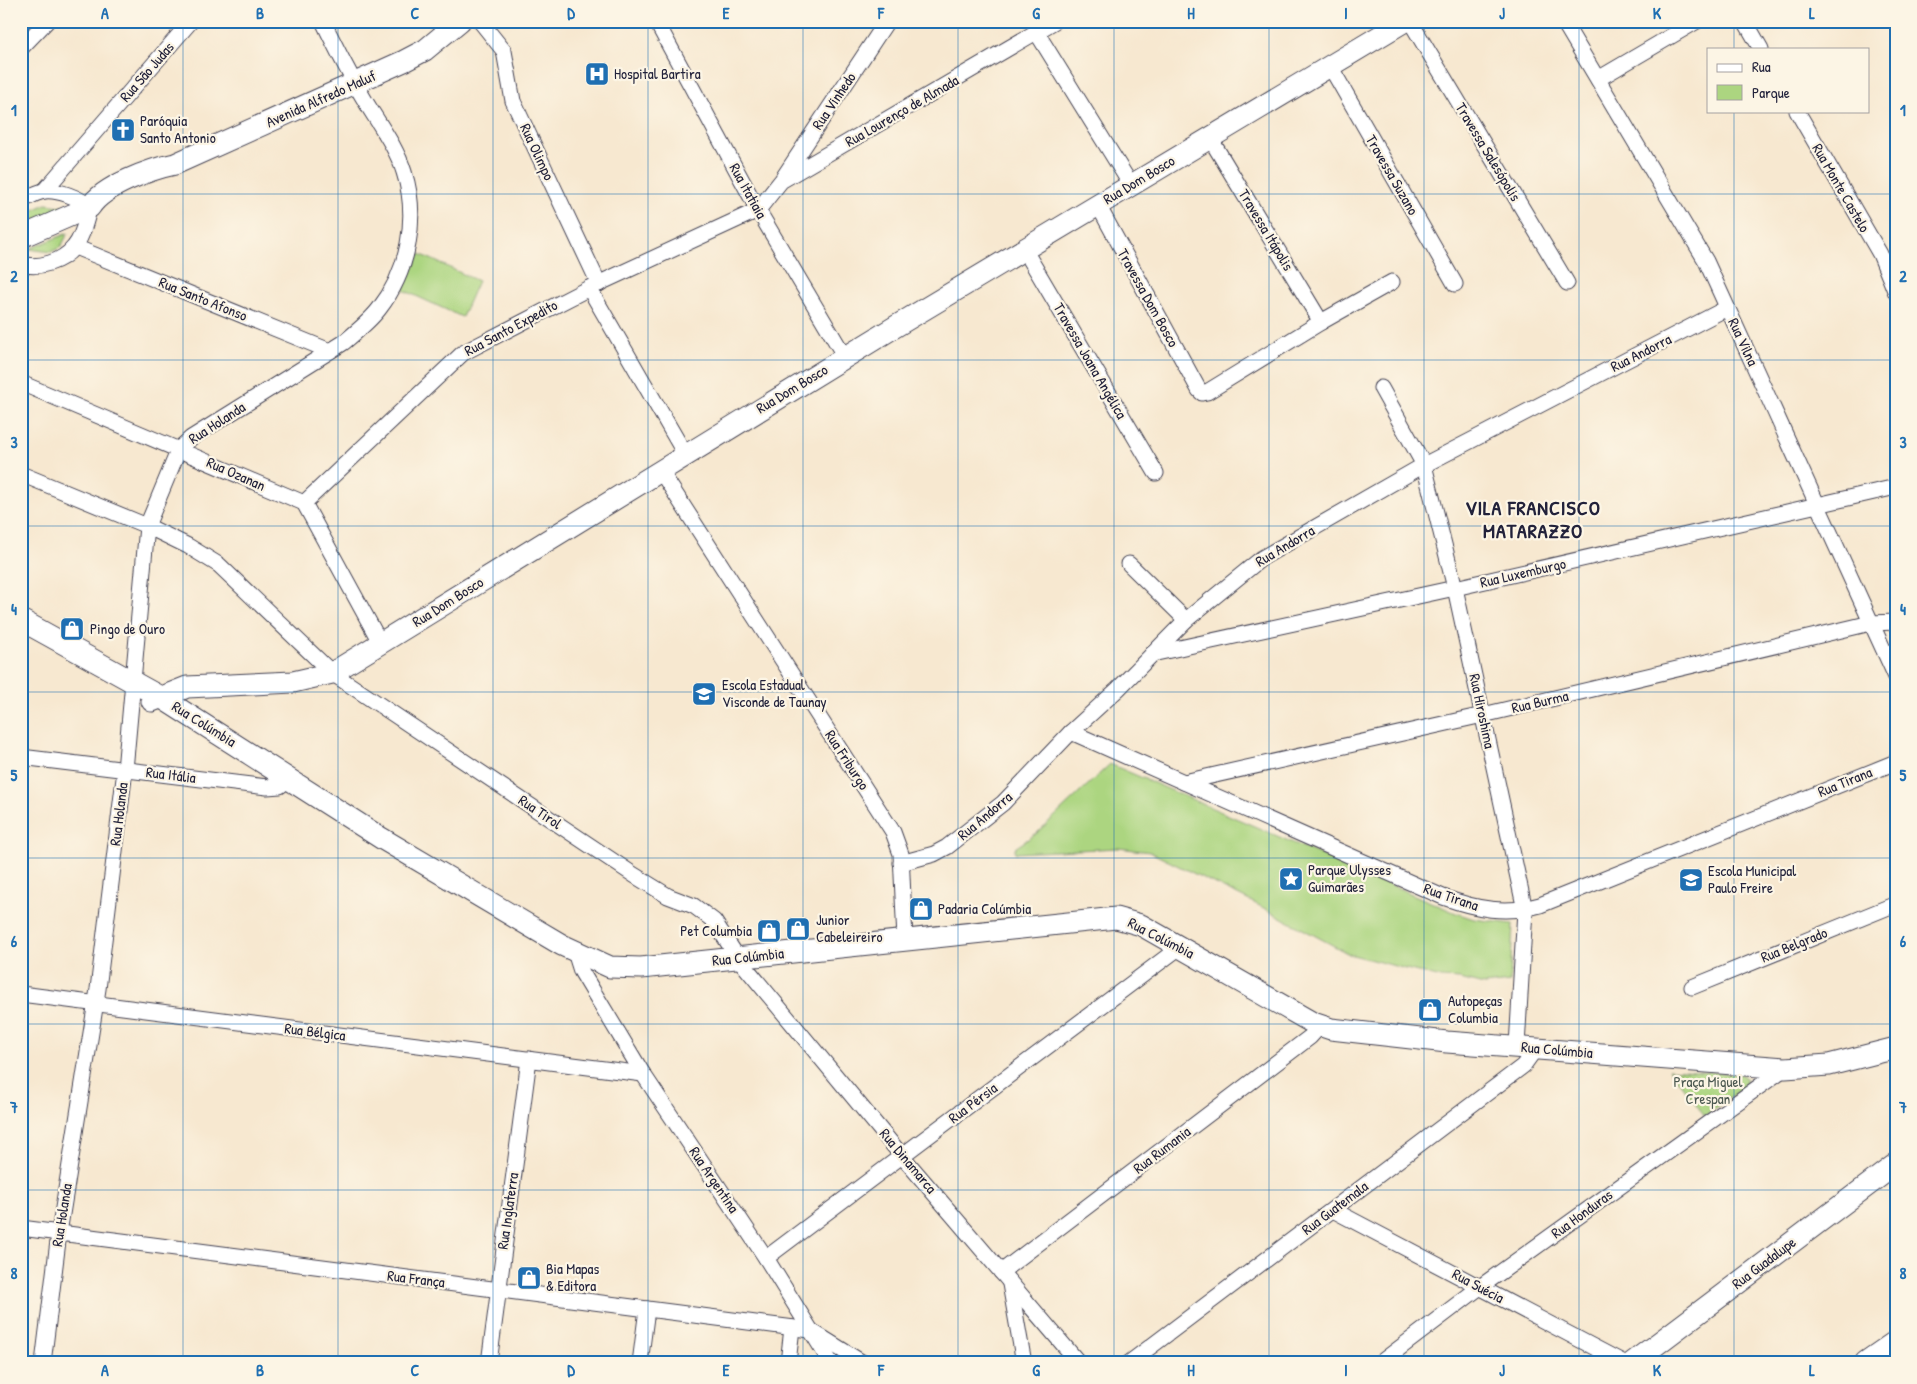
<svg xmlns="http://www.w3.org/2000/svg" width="1917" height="1384" viewBox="0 0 1917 1384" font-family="'Patrick Hand',sans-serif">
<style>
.green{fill:#acd580;stroke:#677c5e}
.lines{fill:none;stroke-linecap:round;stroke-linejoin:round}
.street-casing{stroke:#424051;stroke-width:17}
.secondary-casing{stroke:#424051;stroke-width:23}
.primary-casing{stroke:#424051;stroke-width:26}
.street{stroke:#fff;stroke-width:15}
.secondary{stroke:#fff;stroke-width:21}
.primary{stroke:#fff;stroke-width:24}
.grid{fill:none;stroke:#1f6fb2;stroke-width:1;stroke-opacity:0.55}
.labels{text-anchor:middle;stroke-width:4.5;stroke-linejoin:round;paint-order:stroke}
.street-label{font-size:15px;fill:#22223b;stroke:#fcf5e5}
.poi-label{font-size:15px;fill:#22223b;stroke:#fcf5e5;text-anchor:start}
.park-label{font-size:15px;fill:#4b5850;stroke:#fcf5e5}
.district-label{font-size:20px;font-weight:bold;letter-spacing:1px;fill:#22223b;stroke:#fcf5e5}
.neatline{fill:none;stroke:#1f6fb2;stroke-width:2}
.grid-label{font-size:16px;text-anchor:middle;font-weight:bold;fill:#1f6fb2}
</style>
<rect width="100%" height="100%" fill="#fcf5e5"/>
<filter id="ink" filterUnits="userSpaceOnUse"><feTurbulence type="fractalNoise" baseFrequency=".02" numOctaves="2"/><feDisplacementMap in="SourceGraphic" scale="10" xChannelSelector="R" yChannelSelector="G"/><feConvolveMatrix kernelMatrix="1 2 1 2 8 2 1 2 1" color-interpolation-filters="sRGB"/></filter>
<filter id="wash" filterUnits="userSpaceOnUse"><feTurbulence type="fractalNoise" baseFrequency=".0096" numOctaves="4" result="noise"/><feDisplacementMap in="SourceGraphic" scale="20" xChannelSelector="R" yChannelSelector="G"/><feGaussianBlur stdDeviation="1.12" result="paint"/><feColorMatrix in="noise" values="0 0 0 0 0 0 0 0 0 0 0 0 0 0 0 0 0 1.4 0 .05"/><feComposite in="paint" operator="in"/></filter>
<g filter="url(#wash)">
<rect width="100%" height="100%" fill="#f7e8d0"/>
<g class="green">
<path d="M46,204L68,207L21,226V221L29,212Z"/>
<path d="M68,233L61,247L51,252L29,249Z"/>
<path d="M420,254L478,281L462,317L403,290Z"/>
<path d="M1110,764L1456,913L1474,919L1513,924L1510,982L1484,985L1460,979L1441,978L1349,954L1258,905L1150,852L1119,848L1015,853V848L1037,833Z"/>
<path d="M1669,1069L1741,1074L1746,1078V1085L1705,1116Z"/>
</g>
</g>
<g filter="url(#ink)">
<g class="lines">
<defs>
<g id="street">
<path d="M480,21L504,51L513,101L599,284"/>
<path d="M656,21L758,210L845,357"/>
<path d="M1410,21L1567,283"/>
<path d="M1563,21L1706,261L1896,677"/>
<path d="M1745,21L1761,49"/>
<path d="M1037,33L1131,185"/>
<path d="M21,48L47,21"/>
<path d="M1330,66L1455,284"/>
<path d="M1598,79L1697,21"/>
<path d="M1797,111L1880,254L1896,293"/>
<path d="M1210,138L1321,322"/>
<path d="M783,178L887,21"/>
<path d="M44,191L191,21"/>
<path d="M21,201C27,198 37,192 44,191C57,189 80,198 90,207C86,219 83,237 74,247C62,262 39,269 21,264"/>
<path d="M1098,205L1199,390L1202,393L1207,392L1321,322L1392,282"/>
<path d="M75,247L330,351"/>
<path d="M1024,249L1156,473"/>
<path d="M589,288L685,454"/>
<path d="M21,383L304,503L381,644"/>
<path d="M1381,388L1424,465L1428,481L1455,588L1525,910L1517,1046"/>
<path d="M660,470L893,832L901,854L905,940"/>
<path d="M21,474L147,526L188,546L219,565L332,673L634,875L668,896L694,906L714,921L738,958L902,1156L1079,1363"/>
<path d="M304,503L463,353L589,288L758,210L781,181L1055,21"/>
<path d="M1129,564L1186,620"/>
<path d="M1152,654L1455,588L1896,487"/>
<path d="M1071,732L1443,897C1476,909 1506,915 1540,905L1896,762"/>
<path d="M21,757L267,787L280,786L289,778"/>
<path d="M1184,782L1483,715L1871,623L1896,622"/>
<path d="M901,863L934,854L947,847L1003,803L1071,732L1118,689L1186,620L1262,558L1424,465L1727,308"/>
<path d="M575,952L581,971L643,1074L766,1258L831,1363"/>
<path d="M1692,987L1896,904"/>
<path d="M21,994L643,1074"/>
<path d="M1333,1210L1624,1363"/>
<path d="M21,1228L810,1330L863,1363"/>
<path d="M766,1258L1180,947"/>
<path d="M1001,1272L1310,1037L1320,1026"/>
<path d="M1010,1284L1024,1363"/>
<path d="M43,1363L59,1233L98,989L125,770L147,526L179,449L191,438L343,343C355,333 369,322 379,309C408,272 419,218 404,172C396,146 378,123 364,99C349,74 336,48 323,21"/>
<path d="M489,1363L529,1059"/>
<path d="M640,1363L647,1309"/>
<path d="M788,1363L792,1328"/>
<path d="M1129,1363L1523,1066L1536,1048"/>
<path d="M1380,1363L1480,1287L1785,1068"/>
</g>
<g id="secondary">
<path d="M21,237L90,207C103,186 151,169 175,164L404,61L425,50L460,21"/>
<path d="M21,620L162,698L381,838L562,945L610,967L641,968L1116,918L1141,925L1313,1023L1331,1029L1447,1042L1785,1068L1829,1065L1896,1048"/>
<path d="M152,701L187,687L293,682L332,673L893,328L1405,21"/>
<path d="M1632,1363L1896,1164"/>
</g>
<path id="primary" d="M1867,1363L1896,1343"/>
</defs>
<use href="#street" class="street-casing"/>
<use href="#secondary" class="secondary-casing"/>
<use href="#primary" class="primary-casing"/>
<use href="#street" class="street"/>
<use href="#secondary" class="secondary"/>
<use href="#primary" class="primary"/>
</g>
</g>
<path class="grid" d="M183,21V1363M338,21V1363M493,21V1363M648,21V1363M803,21V1363M958,21V1363M1114,21V1363M1269,21V1363M1424,21V1363M1579,21V1363M1734,21V49M1734,111V1363M21,194H1896M21,360H1896M21,526H1896M21,692H1896M21,858H1896M21,1024H1896M21,1190H1896"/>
<defs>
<symbol id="hospital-square" viewBox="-11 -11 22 22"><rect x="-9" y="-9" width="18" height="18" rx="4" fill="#1f6fb2" stroke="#fcf5e5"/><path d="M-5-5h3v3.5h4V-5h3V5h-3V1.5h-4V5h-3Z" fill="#fff"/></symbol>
<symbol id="church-square" viewBox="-11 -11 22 22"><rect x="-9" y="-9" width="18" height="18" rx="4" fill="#1f6fb2" stroke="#fcf5e5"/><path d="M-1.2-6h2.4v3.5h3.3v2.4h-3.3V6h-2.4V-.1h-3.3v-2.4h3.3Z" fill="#fff"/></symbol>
<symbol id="shop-square" viewBox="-11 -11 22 22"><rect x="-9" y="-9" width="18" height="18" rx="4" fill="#1f6fb2" stroke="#fcf5e5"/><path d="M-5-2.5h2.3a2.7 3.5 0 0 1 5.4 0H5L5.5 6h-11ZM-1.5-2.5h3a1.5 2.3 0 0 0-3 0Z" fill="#fff"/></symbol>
<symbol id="school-square" viewBox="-11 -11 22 22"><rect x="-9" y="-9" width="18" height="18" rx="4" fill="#1f6fb2" stroke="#fcf5e5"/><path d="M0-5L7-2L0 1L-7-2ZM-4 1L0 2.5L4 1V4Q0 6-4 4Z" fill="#fff"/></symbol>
<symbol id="sight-square" viewBox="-11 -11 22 22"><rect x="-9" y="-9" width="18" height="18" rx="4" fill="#1f6fb2" stroke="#fcf5e5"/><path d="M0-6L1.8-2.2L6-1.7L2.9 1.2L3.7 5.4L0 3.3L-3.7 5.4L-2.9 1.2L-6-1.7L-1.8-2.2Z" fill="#fff"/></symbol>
</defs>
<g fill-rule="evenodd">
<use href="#hospital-square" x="583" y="60" width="28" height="28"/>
<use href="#church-square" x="109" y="116" width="28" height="28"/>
<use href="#shop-square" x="58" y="615" width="28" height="28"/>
<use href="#school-square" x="690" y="680" width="28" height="28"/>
<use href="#sight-square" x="1277" y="865" width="28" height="28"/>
<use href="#school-square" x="1677" y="866" width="28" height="28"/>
<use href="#shop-square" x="907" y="895" width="28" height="28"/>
<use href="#shop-square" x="784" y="915" width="28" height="28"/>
<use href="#shop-square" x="755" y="917" width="28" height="28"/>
<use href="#shop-square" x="1416" y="996" width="28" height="28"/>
<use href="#shop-square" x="515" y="1264" width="28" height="28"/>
</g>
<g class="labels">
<g class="street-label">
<text transform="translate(147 72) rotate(-49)" y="5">Rua São Judas</text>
<text transform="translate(321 99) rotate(-24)" y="5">Avenida Alfredo Maluf</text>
<text transform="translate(834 101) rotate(-56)" y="5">Rua Vinhedo</text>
<text transform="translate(902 111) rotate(-30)" y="5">Rua Lourenço de Almada</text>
<text transform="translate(537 152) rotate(65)" y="5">Rua Olimpo</text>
<text transform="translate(1488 152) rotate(59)" y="5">Travessa Salesópolis</text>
<text transform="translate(1392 175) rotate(60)" y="5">Travessa Suzano</text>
<text transform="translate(1139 180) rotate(-31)" y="5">Rua Dom Bosco</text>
<text transform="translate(1841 188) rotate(60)" y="5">Rua Monte Castelo</text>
<text transform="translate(748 191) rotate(61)" y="5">Rua Itatiaia</text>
<text transform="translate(1266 230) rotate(59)" y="5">Travessa Itápolis</text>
<text transform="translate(1148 298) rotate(61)" y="5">Travessa Dom Bosco</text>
<text transform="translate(203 299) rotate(22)" y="5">Rua Santo Afonso</text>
<text transform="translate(511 328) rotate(-28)" y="5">Rua Santo Expedito</text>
<text transform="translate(1743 342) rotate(65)" y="5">Rua Vilna</text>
<text transform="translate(1641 353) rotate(-27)" y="5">Rua Andorra</text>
<text transform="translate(1090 361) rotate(60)" y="5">Travessa Joana Angélica</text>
<text transform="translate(792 389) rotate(-31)" y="5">Rua Dom Bosco</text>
<text transform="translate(217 423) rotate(-33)" y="5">Rua Holanda</text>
<text transform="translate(236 474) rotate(24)" y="5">Rua Ozanan</text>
<text transform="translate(1285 546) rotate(-31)" y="5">Rua Andorra</text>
<text transform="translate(1523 573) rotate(-13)" y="5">Rua Luxemburgo</text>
<text transform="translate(448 602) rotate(-32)" y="5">Rua Dom Bosco</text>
<text transform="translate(1540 702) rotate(-13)" y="5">Rua Burma</text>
<text transform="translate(1482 711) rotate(78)" y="5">Rua Hiroshima</text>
<text transform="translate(204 724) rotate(32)" y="5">Rua Colúmbia</text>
<text transform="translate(847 760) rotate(57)" y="5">Rua Friburgo</text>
<text transform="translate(171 775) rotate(7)" y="5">Rua Itália</text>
<text transform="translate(1845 782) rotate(-22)" y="5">Rua Tirana</text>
<text transform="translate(540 812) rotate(34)" y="5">Rua Tirol</text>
<text transform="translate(119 814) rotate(-83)" y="5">Rua Holanda</text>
<text transform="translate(985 816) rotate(-40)" y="5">Rua Andorra</text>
<text transform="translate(1451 897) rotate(19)" y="5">Rua Tirana</text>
<text transform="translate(1161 938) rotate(27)" y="5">Rua Colúmbia</text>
<text transform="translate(1794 945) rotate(-22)" y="5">Rua Belgrado</text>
<text transform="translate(748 957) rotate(-6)" y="5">Rua Colúmbia</text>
<text transform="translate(315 1032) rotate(7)" y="5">Rua Bélgica</text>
<text transform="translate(1557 1050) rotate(5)" y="5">Rua Colúmbia</text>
<text transform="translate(973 1103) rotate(-37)" y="5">Rua Pérsia</text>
<text transform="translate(1162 1150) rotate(-37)" y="5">Rua Rumania</text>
<text transform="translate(908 1161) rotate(50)" y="5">Rua Dinamarca</text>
<text transform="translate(714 1180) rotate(56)" y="5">Rua Argentina</text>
<text transform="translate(1335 1208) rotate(-37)" y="5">Rua Guatemala</text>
<text transform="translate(508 1211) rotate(-82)" y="5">Rua Inglaterra</text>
<text transform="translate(1582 1214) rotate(-36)" y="5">Rua Honduras</text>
<text transform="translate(62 1215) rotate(-81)" y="5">Rua Holanda</text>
<text transform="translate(1764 1263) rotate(-37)" y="5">Rua Guadalupe</text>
<text transform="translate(416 1279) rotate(7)" y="5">Rua França</text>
<text transform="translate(1478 1286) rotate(28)" y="5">Rua Suécia</text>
</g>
<g class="poi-label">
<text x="614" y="79">Hospital Bartira</text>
<text x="140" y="126">Paróquia<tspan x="140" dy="17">Santo Antonio</tspan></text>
<text x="90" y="634">Pingo de Ouro</text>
<text x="722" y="690">Escola Estadual<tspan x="722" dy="17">Visconde de Taunay</tspan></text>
<text x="1308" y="875">Parque Ulysses<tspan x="1308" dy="17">Guimarães</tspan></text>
<text x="1708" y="876">Escola Municipal<tspan x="1708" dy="17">Paulo Freire</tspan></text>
<text x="938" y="914">Padaria Colúmbia</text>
<text x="816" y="925">Junior<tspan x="816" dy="17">Cabeleireiro</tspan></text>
<text x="752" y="936" text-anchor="end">Pet Columbia</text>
<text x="1448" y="1006">Autopeças<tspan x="1448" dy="17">Columbia</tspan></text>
<text x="546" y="1274">Bia Mapas<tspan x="546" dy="17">&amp; Editora</tspan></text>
</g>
<g class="park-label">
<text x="1708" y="1087">Praça Miguel<tspan x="1708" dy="17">Crespan</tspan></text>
</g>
<g class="district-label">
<text x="1533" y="515">VILA FRANCISCO<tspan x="1533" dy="23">MATARAZZO</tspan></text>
</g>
</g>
<rect width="1917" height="1384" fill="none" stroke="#fcf5e5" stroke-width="55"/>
<rect x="1707" y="48" width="162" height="65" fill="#fcf5e5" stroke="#a5a1a1"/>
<rect x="1717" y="64" width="25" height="8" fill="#ffffff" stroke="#a5a1a1"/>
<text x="1752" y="72" font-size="15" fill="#22223b">Rua</text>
<rect x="1717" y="85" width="25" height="15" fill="#acd580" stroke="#a5a1a1"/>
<text x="1752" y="98" font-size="15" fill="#22223b">Parque</text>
<rect x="28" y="28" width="1862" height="1328" class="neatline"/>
<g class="grid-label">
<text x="105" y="19">A</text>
<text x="260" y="19">B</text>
<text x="415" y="19">C</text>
<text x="571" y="19">D</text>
<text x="726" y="19">E</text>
<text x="881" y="19">F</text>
<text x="1036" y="19">G</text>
<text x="1191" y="19">H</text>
<text x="1346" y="19">I</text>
<text x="1502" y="19">J</text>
<text x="1657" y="19">K</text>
<text x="1812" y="19">L</text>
<text x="14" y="116">1</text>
<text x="1903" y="116">1</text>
<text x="14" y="282">2</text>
<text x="1903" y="282">2</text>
<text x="14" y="448">3</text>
<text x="1903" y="448">3</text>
<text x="14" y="615">4</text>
<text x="1903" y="615">4</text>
<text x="14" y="781">5</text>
<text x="1903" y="781">5</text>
<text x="14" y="947">6</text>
<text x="1903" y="947">6</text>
<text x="14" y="1113">7</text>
<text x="1903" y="1113">7</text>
<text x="14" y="1279">8</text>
<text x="1903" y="1279">8</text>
<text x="105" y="1376">A</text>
<text x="260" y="1376">B</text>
<text x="415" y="1376">C</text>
<text x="571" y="1376">D</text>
<text x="726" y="1376">E</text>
<text x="881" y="1376">F</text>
<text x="1036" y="1376">G</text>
<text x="1191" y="1376">H</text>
<text x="1346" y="1376">I</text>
<text x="1502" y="1376">J</text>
<text x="1657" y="1376">K</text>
<text x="1812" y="1376">L</text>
</g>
</svg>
